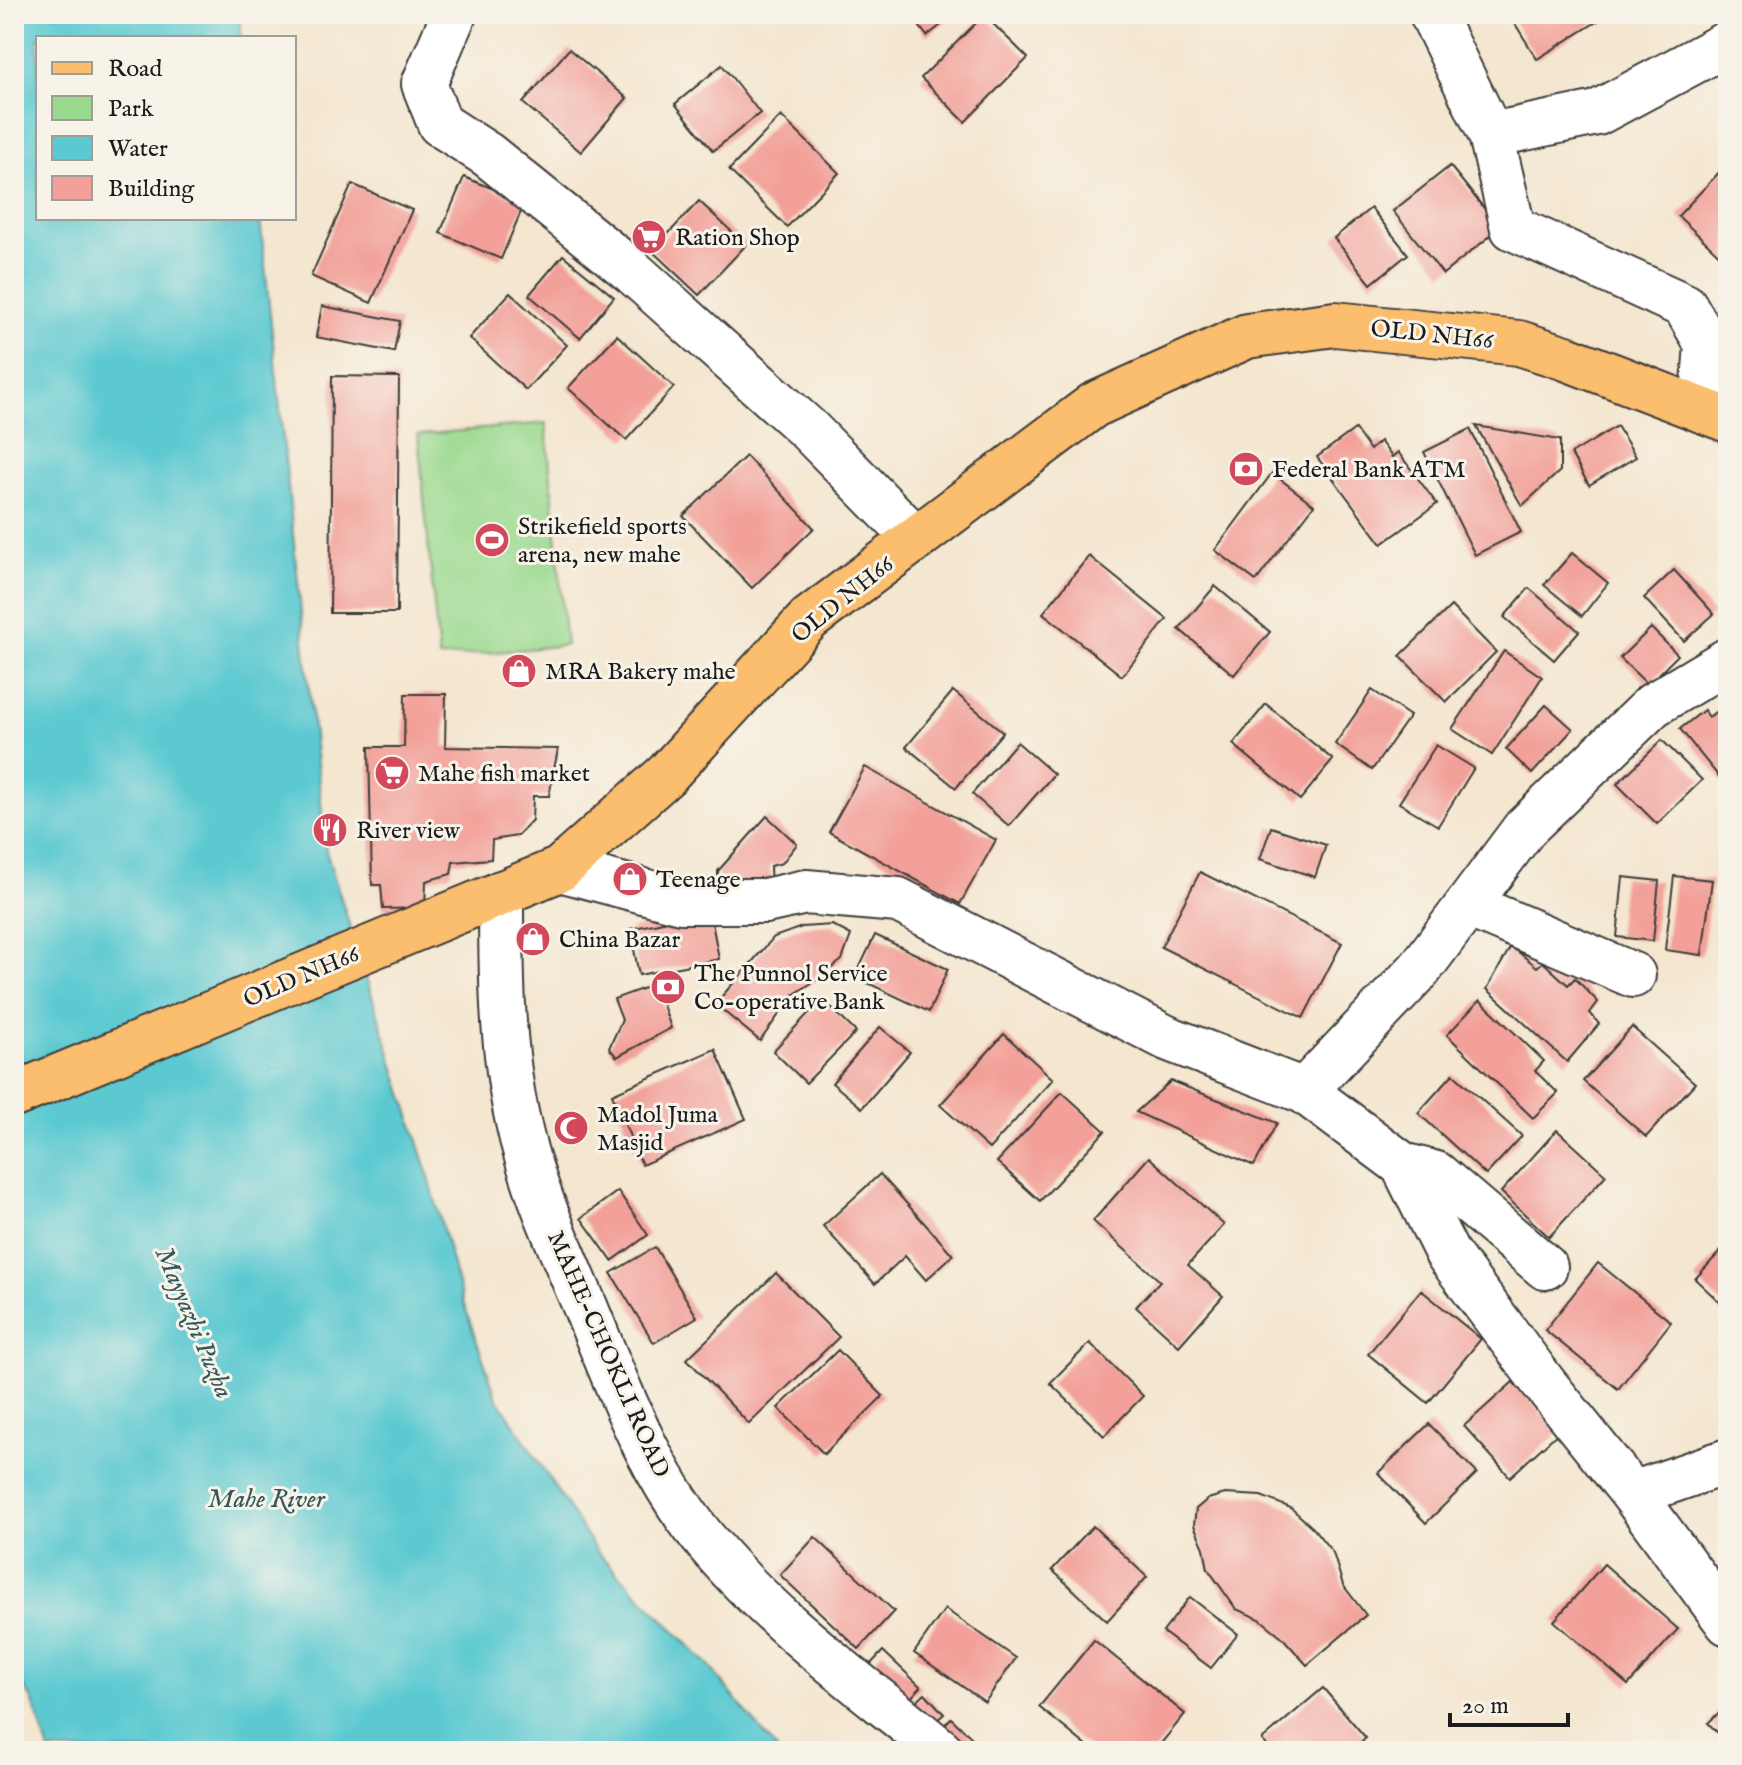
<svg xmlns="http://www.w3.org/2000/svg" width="1742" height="1765" viewBox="0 0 1742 1765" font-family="'IM FELL English',serif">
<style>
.green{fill:#99d98e;stroke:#5a7a55;stroke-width:2}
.water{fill:#5bc9d1;stroke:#3c7276;stroke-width:2}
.building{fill:#f2a099}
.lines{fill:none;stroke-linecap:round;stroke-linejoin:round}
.minor-casing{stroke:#3c3a37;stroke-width:48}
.tertiary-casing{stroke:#3c3a37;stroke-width:48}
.primary-casing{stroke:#3c3a37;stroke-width:48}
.minor{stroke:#fff;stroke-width:44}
.tertiary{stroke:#fff;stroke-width:44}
.primary{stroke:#fbbd6e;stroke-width:44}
.labels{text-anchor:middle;stroke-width:6;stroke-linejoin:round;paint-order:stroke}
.poi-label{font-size:24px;fill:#1c1c1c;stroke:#f7f3e8;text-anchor:start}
.street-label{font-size:24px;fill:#1c1c1c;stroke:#f7f3e8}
.water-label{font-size:26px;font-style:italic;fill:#32595b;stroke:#f7f3e8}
</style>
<rect width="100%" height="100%" fill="#f7f3e8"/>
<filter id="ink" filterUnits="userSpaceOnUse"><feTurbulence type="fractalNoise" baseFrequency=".0125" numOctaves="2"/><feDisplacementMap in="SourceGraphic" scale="16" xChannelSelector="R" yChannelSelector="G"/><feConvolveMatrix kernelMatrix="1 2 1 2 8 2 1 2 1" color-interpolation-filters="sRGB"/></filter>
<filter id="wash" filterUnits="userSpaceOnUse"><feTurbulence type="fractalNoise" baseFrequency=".006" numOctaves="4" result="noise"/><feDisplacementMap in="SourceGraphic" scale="32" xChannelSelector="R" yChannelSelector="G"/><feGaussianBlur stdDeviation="1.8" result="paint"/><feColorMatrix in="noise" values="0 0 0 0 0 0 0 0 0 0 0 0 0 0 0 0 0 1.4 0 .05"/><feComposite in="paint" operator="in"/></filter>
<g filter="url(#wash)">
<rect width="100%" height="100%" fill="#f4e6cf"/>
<path class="green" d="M546,423L566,645L439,658L418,435Z"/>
<path class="water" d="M14,14H239L241,38H38V218H260L326,851L425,1163L462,1299L496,1396L596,1551L709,1666L778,1751H49L32,1700L14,1670Z"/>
<g id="blocks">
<g class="building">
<path d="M910,14H955L927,36Z"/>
<path d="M1509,14H1609L1537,59Z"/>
<path d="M984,15L1028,58L965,122L921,78Z"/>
<path d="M569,49L627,98L581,152L523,103Z"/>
<path d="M722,65L760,113L713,151L675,104Z"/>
<path d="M781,116L839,173L787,227L729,170Z"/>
<path d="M1726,165L1728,167V263L1678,216Z"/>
<path d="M1450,166L1500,228L1443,274L1393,211Z"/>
<path d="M464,177L525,202L501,259L440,233Z"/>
<path d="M352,184L412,210L371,303L311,276Z"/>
<path d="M699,201L746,245L699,295L652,251Z"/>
<path d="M1371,208L1408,254L1371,284L1334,238Z"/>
<path d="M563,255L614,297L580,338L529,295Z"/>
<path d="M510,293L567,345L526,390L469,338Z"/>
<path d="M322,306L400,321L394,352L316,337Z"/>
<path d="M617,335L674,387L626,440L568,388Z"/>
<path d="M332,376L399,377L397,613H330Z"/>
<path d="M1476,426L1560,440V471L1522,506Z"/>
<path d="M1617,426L1636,457L1589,485L1571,454Z"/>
<path d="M1355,429L1370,450L1380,441L1392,457L1398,452L1437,504L1382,544L1317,457Z"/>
<path d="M1470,429L1521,532L1475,555L1424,452Z"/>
<path d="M746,456L814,528L752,588L683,516Z"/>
<path d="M1272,473L1314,505L1256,581L1215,550Z"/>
<path d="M1572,553L1608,583L1582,616L1544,585Z"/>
<path d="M1089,556L1167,619L1122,676L1043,613Z"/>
<path d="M1674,570L1714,614L1684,641L1644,598Z"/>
<path d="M1215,586L1270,632L1234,675L1179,629Z"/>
<path d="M1529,588L1579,631L1554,660L1504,617Z"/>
<path d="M1451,606L1496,652L1446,702L1400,656Z"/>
<path d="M1651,628L1678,655L1648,685L1620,658Z"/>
<path d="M1504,651L1542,677L1492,755L1452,729Z"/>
<path d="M1372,690L1410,716L1372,770L1335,744Z"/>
<path d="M953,691L1003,732L956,788L906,747Z"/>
<path d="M405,694H446L445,747L558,749L549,796H533L532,820L517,836L492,840L491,859L453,862L451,874L426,881L425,908L383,909L381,885H372L369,747H404Z"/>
<path d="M1728,702V779L1724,783L1680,729L1704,710L1709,717Z"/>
<path d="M1266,704L1333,760L1300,800L1233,744Z"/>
<path d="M1546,705L1573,729L1532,774L1506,749Z"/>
<path d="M1662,740L1702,780L1657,824L1617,784Z"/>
<path d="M1017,742L1054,774L1009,826L972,794Z"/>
<path d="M1436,745L1474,768L1438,826L1399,803Z"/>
<path d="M865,767L996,840L960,904L829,832Z"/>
<path d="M767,816L797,844L782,863L770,866L771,891H718V871Z"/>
<path d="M1271,827L1326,845L1315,877L1260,859Z"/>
<path d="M1200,872L1342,943L1303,1018L1161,947Z"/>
<path d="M1674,876L1712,880L1702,955L1665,950Z"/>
<path d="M1623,877L1659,881L1653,941L1617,937Z"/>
<path d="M710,912L719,959L639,975L630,929Z"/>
<path d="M832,925L851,935L842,960L818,979L793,995L760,1041L715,1004L774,937L802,927Z"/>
<path d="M875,935L948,969L929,1012L855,977Z"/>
<path d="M1511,946L1537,967L1543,962L1568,985L1575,978L1598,1002L1590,1013L1599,1024L1567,1062L1487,989Z"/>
<path d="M669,979L668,994L662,1002L671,1028L617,1057L609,1048L622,1020L614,999Z"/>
<path d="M822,999L856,1032L806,1083L773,1051Z"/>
<path d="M1480,1000L1544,1061L1535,1071L1558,1093L1533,1118L1447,1035Z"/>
<path d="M880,1027L910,1052L862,1108L832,1083Z"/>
<path d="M1632,1027L1695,1083L1646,1137L1583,1081Z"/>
<path d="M1004,1034L1053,1079L989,1149L940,1105Z"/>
<path d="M715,1049L746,1119L642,1165L612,1094Z"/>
<path d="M1453,1074L1522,1136L1486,1175L1418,1113Z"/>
<path d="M1171,1081L1277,1123L1254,1166L1136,1112Z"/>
<path d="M1062,1092L1105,1131L1040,1201L997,1162Z"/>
<path d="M1557,1130L1606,1175L1549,1237L1501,1192Z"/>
<path d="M1149,1157L1224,1225L1188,1265L1223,1296L1179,1346L1136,1307L1160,1281L1093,1221Z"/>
<path d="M880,1174L953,1255L926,1280L905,1256L875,1284L823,1226Z"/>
<path d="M618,1191L648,1235L612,1261L581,1218Z"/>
<path d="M1728,1243V1310L1695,1279Z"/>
<path d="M655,1247L697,1317L654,1343L611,1273Z"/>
<path d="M1598,1263L1671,1322L1618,1389L1545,1330Z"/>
<path d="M776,1273L839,1337L749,1424L687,1359Z"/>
<path d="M1421,1290L1481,1339L1428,1403L1368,1354Z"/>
<path d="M1090,1343L1143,1396L1104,1436L1050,1383Z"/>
<path d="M838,1350L883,1396L824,1454L778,1408Z"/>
<path d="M1513,1382L1559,1432L1510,1477L1464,1426Z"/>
<path d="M1429,1424L1477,1473L1426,1523L1378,1473Z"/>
<path d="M1225,1494L1261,1496L1291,1508L1313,1528L1333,1553L1343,1585L1366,1615L1307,1665L1282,1637L1260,1619L1236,1609L1208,1569L1204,1548L1194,1525L1196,1509L1208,1499Z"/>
<path d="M1093,1526L1147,1577L1107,1621L1052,1570Z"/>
<path d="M815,1537L894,1611L859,1649L780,1575Z"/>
<path d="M1604,1564L1678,1629L1628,1685L1554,1621Z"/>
<path d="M1190,1597L1238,1634L1211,1668L1163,1632Z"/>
<path d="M945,1609L1016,1658L985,1702L914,1653Z"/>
<path d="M1094,1640L1185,1714L1155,1751H1093L1039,1707Z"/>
<path d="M883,1651L921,1687L905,1704L867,1668Z"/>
<path d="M1323,1688L1366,1738L1352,1751H1272L1262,1740Z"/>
<path d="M925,1693L944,1714L927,1729L908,1709Z"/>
<path d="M1728,1704V1743L1708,1723Z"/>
<path d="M951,1718L973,1739L962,1751L935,1735Z"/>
<path d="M983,1742L993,1751H974Z"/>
</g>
</g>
</g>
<g filter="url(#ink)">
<use href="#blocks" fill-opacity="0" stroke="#3c3a37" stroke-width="2"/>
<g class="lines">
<defs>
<g id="minor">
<path d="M454,14L424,84L440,124L488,155L634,273L809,430L916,539"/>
<path d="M1432,14L1491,135L1513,228L1685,306L1707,344L1702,410"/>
<path d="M1491,135L1597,113L1728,43"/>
<path d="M560,869L681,901H765L806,892L898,900L1167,1038L1304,1091L1419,970L1525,828L1653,705L1728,660"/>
<path d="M1468,905L1633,975"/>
<path d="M1304,1091L1403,1165L1447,1253L1543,1382L1633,1494L1728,1461"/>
<path d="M1403,1165L1436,1174L1545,1267"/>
<path d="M1633,1494L1728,1623"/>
</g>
<path id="tertiary" d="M501,893C501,970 501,1046 518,1122C531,1183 558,1242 582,1299C617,1383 649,1476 710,1546C776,1624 862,1685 941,1751"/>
<path id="primary" d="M14,1095L560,869L666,775L809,619L1094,405L1247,336L1335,324L1519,343L1566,358L1728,420"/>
</defs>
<use href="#minor" class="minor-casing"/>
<use href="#tertiary" class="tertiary-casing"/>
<use href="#primary" class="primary-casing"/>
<use href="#minor" class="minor"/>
<use href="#tertiary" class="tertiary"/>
<use href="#primary" class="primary"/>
</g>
</g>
<defs>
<symbol id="supermarket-disc" viewBox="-11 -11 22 22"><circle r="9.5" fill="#d1495b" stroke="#f7f3e8"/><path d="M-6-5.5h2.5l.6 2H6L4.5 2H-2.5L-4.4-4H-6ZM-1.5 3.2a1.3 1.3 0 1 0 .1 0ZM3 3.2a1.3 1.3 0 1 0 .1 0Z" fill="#fff"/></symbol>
<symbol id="bank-disc" viewBox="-11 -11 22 22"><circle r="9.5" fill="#d1495b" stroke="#f7f3e8"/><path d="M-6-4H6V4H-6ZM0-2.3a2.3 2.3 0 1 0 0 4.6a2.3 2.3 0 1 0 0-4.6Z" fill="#fff"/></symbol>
<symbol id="stadium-disc" viewBox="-11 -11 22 22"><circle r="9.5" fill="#d1495b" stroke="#f7f3e8"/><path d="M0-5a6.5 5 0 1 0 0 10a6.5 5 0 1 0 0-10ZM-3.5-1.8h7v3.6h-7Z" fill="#fff"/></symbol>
<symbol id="shop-disc" viewBox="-11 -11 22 22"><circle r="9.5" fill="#d1495b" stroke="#f7f3e8"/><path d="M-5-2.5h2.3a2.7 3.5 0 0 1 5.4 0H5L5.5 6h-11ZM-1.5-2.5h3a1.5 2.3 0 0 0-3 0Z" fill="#fff"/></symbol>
<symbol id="restaurant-disc" viewBox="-11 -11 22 22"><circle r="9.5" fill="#d1495b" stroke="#f7f3e8"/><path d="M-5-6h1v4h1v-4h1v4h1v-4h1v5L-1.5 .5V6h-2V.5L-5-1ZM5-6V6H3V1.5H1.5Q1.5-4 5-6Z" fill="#fff"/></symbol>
<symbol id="mosque-disc" viewBox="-11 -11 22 22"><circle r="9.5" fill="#d1495b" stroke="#f7f3e8"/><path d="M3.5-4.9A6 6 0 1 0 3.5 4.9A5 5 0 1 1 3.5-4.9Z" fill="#fff"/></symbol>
</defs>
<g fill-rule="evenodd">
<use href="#supermarket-disc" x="629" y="217" width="40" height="40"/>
<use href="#bank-disc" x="1226" y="449" width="40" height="40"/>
<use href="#stadium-disc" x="472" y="520" width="40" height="40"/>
<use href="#shop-disc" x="499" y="651" width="40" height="40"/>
<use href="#supermarket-disc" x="372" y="753" width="40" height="40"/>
<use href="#restaurant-disc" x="310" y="810" width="40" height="40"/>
<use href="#shop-disc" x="610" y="859" width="40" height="40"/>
<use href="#shop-disc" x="513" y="919" width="40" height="40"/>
<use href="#bank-disc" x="648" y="967" width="40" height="40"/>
<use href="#mosque-disc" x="551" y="1108" width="40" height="40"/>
</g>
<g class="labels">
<g class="poi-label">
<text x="675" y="245">Ration Shop</text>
<text x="1272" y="477">Federal Bank ATM</text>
<text x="518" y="534">Strikefield sports<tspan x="518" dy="28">arena, new mahe</tspan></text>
<text x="545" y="679">MRA Bakery mahe</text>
<text x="418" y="781">Mahe fish market</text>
<text x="356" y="838">River view</text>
<text x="656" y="887">Teenage</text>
<text x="559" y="947">China Bazar</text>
<text x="694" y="981">The Punnol Service<tspan x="694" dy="28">Co-operative Bank</tspan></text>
<text x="597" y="1122">Madol Juma<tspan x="597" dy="28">Masjid</tspan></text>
</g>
<g class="street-label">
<text transform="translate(1432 334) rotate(6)" y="8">OLD NH66</text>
<text transform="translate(842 599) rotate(-39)" y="8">OLD NH66</text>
<text transform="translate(301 976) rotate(-23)" y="8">OLD NH66</text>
<text transform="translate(609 1354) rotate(66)" y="8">MAHE-CHOKLI ROAD</text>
</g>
<g class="water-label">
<text transform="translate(195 1322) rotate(67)" y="9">Mayyazhi Puzha</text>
<text x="266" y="1507">Mahe River</text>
</g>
</g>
<rect width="1742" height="1765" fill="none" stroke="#f7f3e8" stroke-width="48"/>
<rect x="36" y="36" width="260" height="184" fill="#f7f3e8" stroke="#9f9d96" stroke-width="2"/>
<rect x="52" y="62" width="40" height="12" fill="#fbbd6e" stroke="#9f9d96" stroke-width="2"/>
<text x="108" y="76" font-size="24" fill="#1c1c1c">Road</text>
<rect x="52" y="96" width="40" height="24" fill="#99d98e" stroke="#9f9d96" stroke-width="2"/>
<text x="108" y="116" font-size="24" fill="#1c1c1c">Park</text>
<rect x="52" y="136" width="40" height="24" fill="#5bc9d1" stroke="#9f9d96" stroke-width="2"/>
<text x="108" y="156" font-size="24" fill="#1c1c1c">Water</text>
<rect x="52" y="176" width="40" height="24" fill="#f2a099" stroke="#9f9d96" stroke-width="2"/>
<text x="108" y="196" font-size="24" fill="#1c1c1c">Building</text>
<path d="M1450 1713v12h118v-12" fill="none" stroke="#1c1c1c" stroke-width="4"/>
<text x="1462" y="1713" font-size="24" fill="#1c1c1c" stroke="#f7f3e8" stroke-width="6" paint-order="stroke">20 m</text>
</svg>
